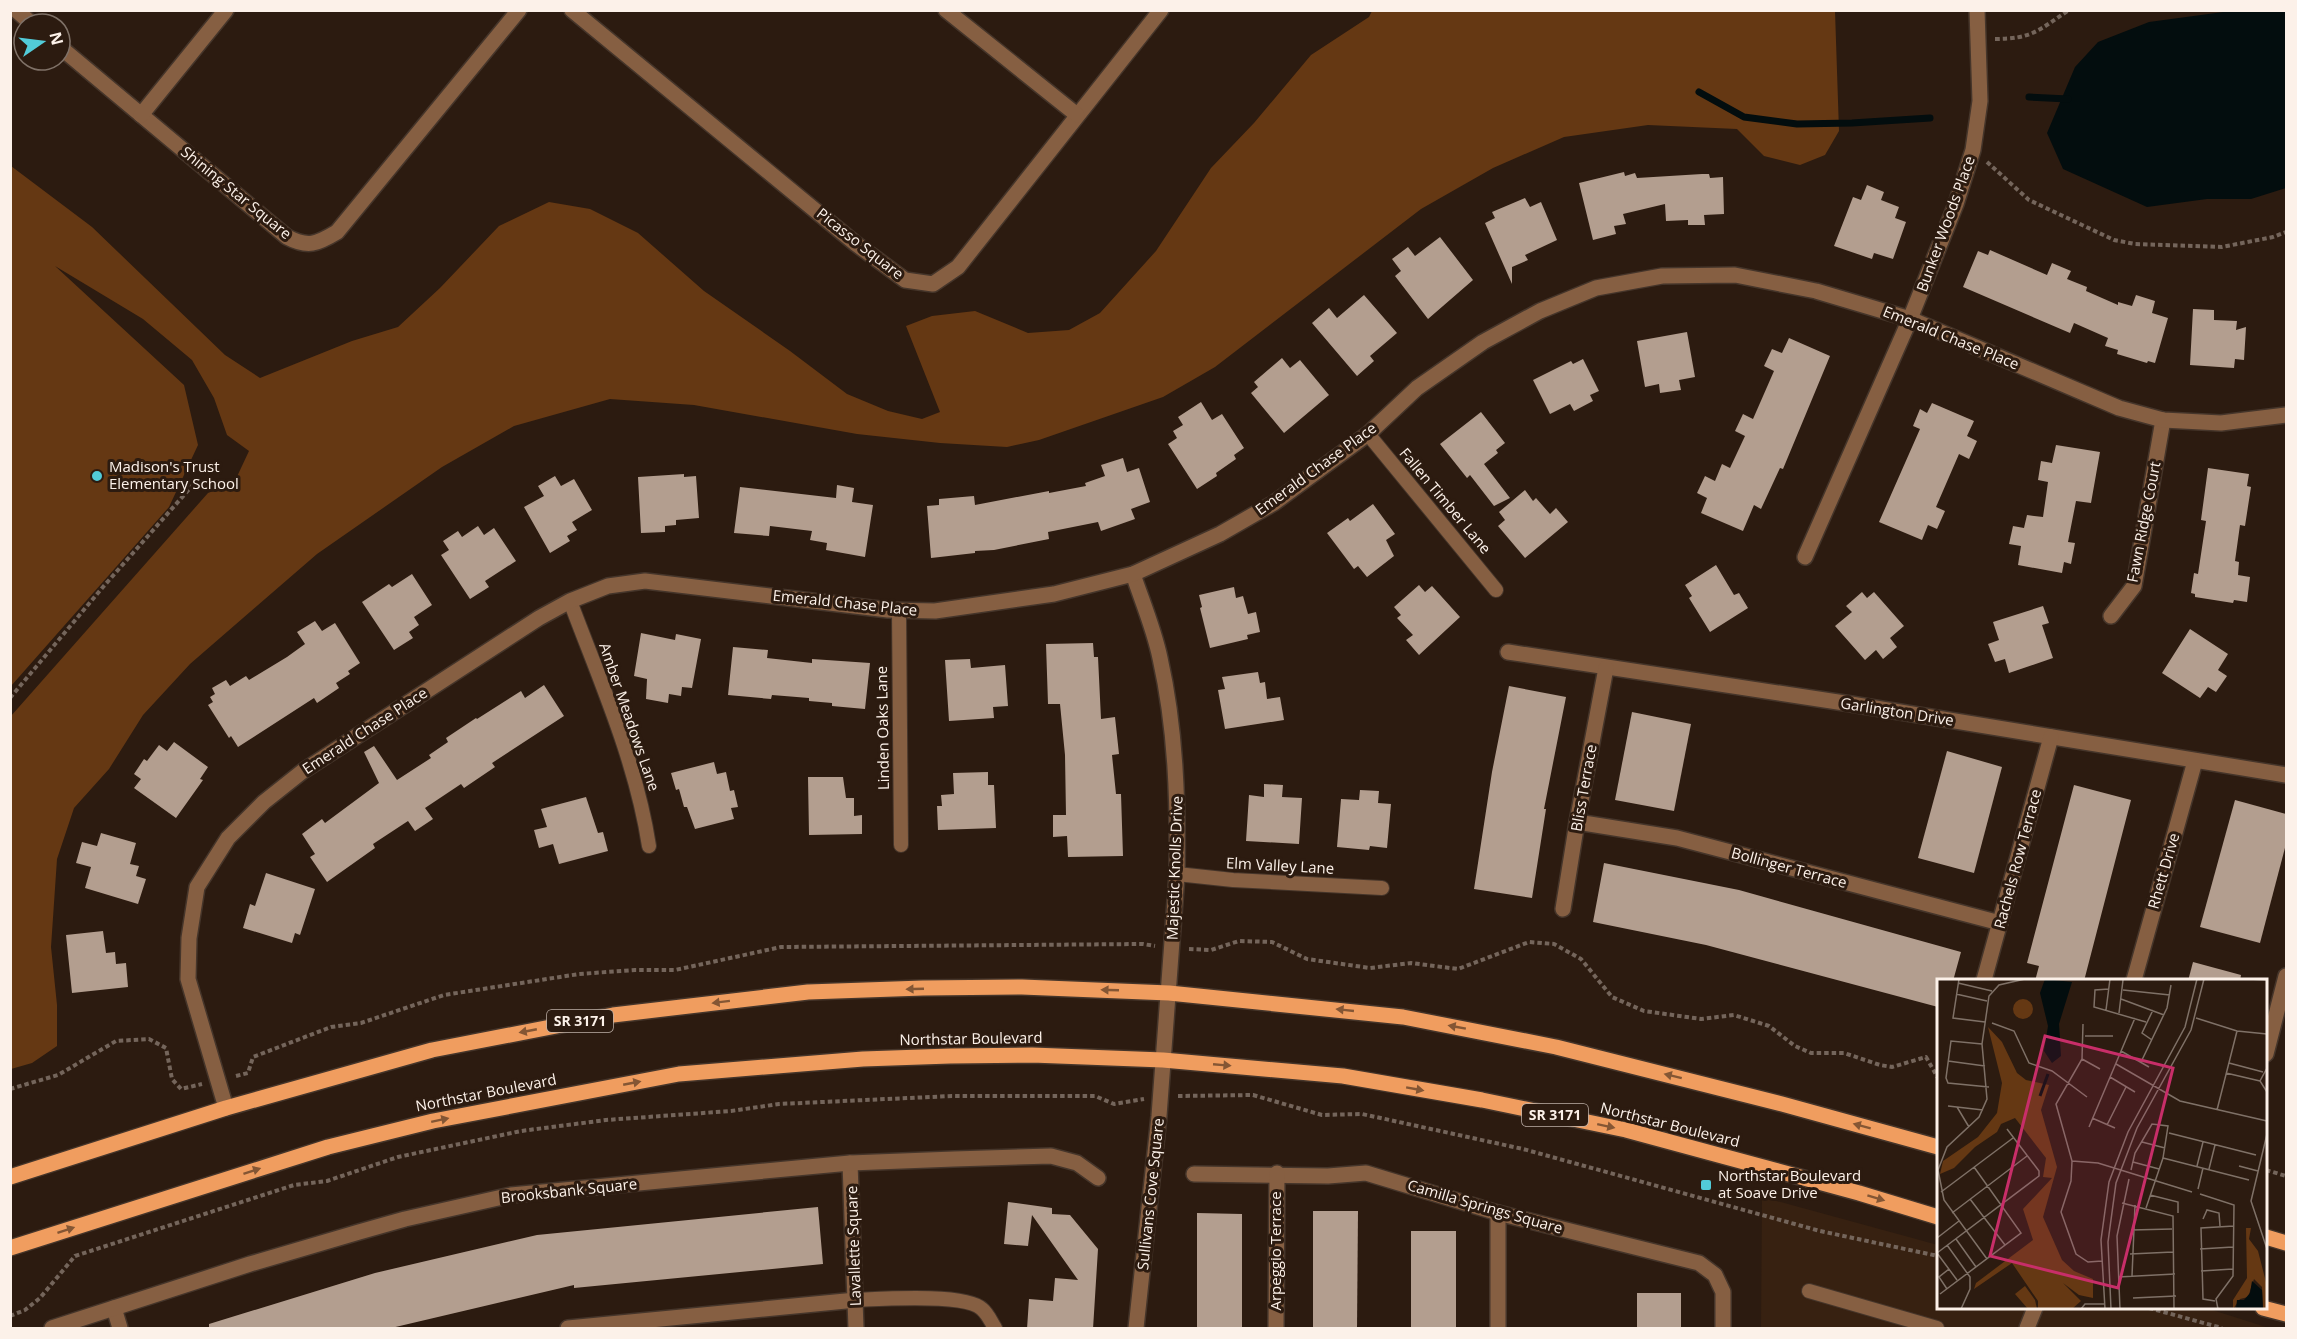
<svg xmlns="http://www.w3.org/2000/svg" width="2297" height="1339" viewBox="0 0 2297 1339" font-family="'Open Sans',sans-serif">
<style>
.built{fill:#372111}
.green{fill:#653813}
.water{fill:#030d0e}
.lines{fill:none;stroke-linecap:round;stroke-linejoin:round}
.stream{stroke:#030d0e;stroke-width:7}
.building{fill:#b39e8f}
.service-casing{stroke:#45352a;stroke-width:16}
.minor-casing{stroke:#45352a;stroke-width:18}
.primary-casing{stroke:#45352a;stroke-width:18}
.path{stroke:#74655b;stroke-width:4;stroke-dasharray:4.5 3;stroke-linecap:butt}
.service{stroke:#865f42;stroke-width:14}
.minor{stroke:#865f42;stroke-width:15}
.primary{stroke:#f09d5f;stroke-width:15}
.oneway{fill:#845634}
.poi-dot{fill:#52cbd8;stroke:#2c1b10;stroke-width:2}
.labels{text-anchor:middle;stroke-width:6;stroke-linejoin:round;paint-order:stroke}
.shield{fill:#2c1b10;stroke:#beb1a8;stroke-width:1.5}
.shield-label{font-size:14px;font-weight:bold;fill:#fcf1e9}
.street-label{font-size:15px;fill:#fcf1e9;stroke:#2c1b10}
.poi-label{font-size:15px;fill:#fcf1e9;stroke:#2c1b10;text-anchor:start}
.inset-river{fill:none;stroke:#030d0e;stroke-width:3}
.inset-road{fill:none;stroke:#7f7167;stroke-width:1.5}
.view{fill:#c82e69;fill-opacity:0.15;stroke:#c82e69;stroke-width:3}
.inset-edge{fill:none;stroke:#fcf1e9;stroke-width:3}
</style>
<rect width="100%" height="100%" fill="#2c1b10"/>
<path class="built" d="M1762,1197L1938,1245V1308H2206L2269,1328H1761Z"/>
<path class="green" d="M1372,11H1835L1839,131L1825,155L1800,165L1764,156L1737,129L1648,125L1564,137L1493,168L1421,209L1215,367L1163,397L1039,440L1007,447L940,443L857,434L694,405L610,399L514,426L442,467L317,554L190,664L143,715L109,769L74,808L57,859L51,947L57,1005V1046L32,1063L11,1069V716L208,493L234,483L249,451L227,435L214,398L192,360L143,319L55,266L184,385L198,445L169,507L11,686V166L92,227L225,355L260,378L352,341L398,327L440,288L499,226L549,202L590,209L638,233L704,291L790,351L847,394L888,411L922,419L940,412L906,326L932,316L975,311L1028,333L1069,330L1100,313L1156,251L1211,168L1254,123L1311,55L1369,17Z"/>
<path class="water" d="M2238,10L2286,11V188L2251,199H2207L2147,207L2063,169L2047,133L2075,67L2098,42L2149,22Z"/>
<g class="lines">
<g class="stream">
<path d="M1699,92L1744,117L1797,124L1852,123L1930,118"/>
<path d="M2029,97L2068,99"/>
</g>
</g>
<g class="building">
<path d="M1624,172L1625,176L1635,173L1637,178L1702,174H1709L1710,178L1723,177L1724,214L1704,215L1705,225H1688V220L1666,221L1665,204L1623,214L1626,224L1614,226L1616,234L1593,240L1579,183Z"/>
<path d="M1867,185L1884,192L1881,200L1899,207L1895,218L1906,222L1893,259L1874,253L1872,259L1834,246L1853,197L1861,200Z"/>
<path d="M1525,198L1530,207L1541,202L1557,240L1525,255L1528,260L1512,267V284L1485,223L1495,218L1492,212Z"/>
<path d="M1440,237L1473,280L1428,319L1395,276L1401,271L1392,259L1408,247L1415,256Z"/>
<path d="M1990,250L2047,275L2052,263L2071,271L2067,279L2087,287L2086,291L2118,305V302L2132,306L2136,295L2155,301L2152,313L2168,318L2155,363L2148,361L2147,363L2117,354L2118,350L2105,346L2108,338L2074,323L2070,333L1963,287L1978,251L1988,255Z"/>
<path d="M1364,295L1397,333L1370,356L1374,361L1357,376L1312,323L1329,308L1337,318Z"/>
<path d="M2193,309L2214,310V320L2237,321L2236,330L2246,327L2244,360L2235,359L2234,368L2190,365Z"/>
<path d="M1687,332L1695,377L1679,380L1681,390L1660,393L1659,384L1645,387L1637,341Z"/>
<path d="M1789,338L1830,356L1783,469L1780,468L1761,509L1754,505L1743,531L1701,513L1707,498L1697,493L1705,476L1715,481L1722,464L1730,468L1745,436L1735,431L1743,414L1753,419L1774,371L1764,366L1772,349L1782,353Z"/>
<path d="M1282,358L1290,368L1300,360L1329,395L1284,433L1251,393L1258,387L1254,382Z"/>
<path d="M1583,359L1599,391L1590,395L1593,401L1574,411L1570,404L1550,414L1533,380L1571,361L1573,364Z"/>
<path d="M1201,402L1212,420L1222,414L1244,448L1234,455L1236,459L1216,473L1217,476L1197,489L1168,444L1177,438L1173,431L1183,425L1178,417Z"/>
<path d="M1932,403L1974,421L1967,436L1977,441L1969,459L1959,454L1936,507L1945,511L1937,529L1928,525L1922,540L1879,522L1920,429L1913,426L1920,409L1927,413Z"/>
<path d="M1481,412L1505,443L1496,450L1498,453L1484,464L1510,498L1494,506L1470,475L1467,478L1440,444Z"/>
<path d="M2056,445L2100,452L2091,503L2076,501L2068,542L2075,543L2071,564L2064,562L2062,573L2018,565L2021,546L2009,544L2013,526L2024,528L2027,515L2043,517L2048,482L2038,480L2041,461L2052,463Z"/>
<path d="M1123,458L1127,472L1139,468L1150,502L1131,509L1135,519L1101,531L1098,522L1048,532L1049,539L994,550L975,551V553L931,558L927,506L939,505V499L974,496L975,505L1049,491V493L1086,486L1085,483L1105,476L1101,465Z"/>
<path d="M2208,468L2249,474L2247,486L2251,487L2245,526L2240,525L2235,561L2239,562L2238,575L2250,577L2247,602L2234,600L2233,603L2195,597V594L2191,593L2194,573L2198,574L2206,521L2201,520Z"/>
<path d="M684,474V477L696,476L699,518L676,520V525L665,526V532L641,533L638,477Z"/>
<path d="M555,476L561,486L574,479L592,510L572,522L577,530L567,536L570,541L550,553L524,507L544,496L538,486Z"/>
<path d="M837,485L854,488L852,502L873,505L865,557L826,550L827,543L810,540L812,531L770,526L769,536L734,533L740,487L836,498Z"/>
<path d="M1525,490L1533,501L1536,498L1550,514L1556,508L1568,522L1525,558L1498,526L1505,520L1499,512Z"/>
<path d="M1373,504L1395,534L1386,540L1394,556L1367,577L1358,566L1354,569L1327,533L1348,518L1350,521Z"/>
<path d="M478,526L484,535L494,528L516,561L485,581L489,587L470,599L441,555L449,550L443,541L458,531L462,537Z"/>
<path d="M1716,565L1734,595L1739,593L1748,608L1710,632L1689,598L1692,596L1685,585Z"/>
<path d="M412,574L432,605L414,617L419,625L409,632L413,638L394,650L362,602L389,584L392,587Z"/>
<path d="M1419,585L1425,592L1432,586L1460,617L1419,655L1406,640L1413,635L1397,618L1401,615L1394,607Z"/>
<path d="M1234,587L1236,598L1243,596L1248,614L1256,612L1260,632L1247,635L1248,639L1210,648L1200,608L1202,607L1199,595Z"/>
<path d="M1862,592L1867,598L1874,592L1904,626L1890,638L1897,647L1883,659L1876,650L1865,660L1835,626L1852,612L1846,606Z"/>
<path d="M2043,606L2049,623L2042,625L2053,658L2009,673L2005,659L1995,662L1988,644L1999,640L1993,622Z"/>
<path d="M315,621L322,631L335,623L360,663L348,671L350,674L336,683L339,688L317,703L314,698L238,747L231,736L229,738L208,705L213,702L210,697L215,694L212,688L226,680L230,686L246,676L249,680L287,657L305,644L297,632Z"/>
<path d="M2190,629L2228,654L2218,670L2227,676L2216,692L2208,687L2200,698L2162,673Z"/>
<path d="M641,633L675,640L676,634L701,639L692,688L682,687L681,696L669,694L668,703L646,699L647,679L634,676Z"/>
<path d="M1093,643L1094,657H1098L1101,719L1115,717L1119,754L1112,755L1116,794H1121L1123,856L1068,857L1067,836L1053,837V815H1066L1065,755L1060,704H1048L1046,644Z"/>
<path d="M733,647L768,650L767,658L812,663V659L870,663L865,709L832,706V703L809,701V698L772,695L771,699L728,695Z"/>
<path d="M970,659L971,668L1005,665L1008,706L993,707L994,718L949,721L945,660Z"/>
<path d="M1258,672L1260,683L1265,682L1267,699L1280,697L1284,720L1225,729L1218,690L1225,689L1222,677Z"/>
<path d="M544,685L564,716L492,763L495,767L464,788L461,784L425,808L433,819L415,831L408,821L373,844L375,848L327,882L310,857L315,854L302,834L322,819L325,823L379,783L364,752L374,746L397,780L431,758L429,755L448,742L446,738L476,718L477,719L521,691L525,698Z"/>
<path d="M1509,686L1566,697L1544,809H1546L1532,898L1474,889L1492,772Z"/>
<path d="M1632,712L1691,724L1674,811L1615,800Z"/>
<path d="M174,742L208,767L200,779L203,780L176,818L134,788L141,779L134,774L144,759L147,761L159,745L167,751Z"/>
<path d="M1947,751L2002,767L1974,873L1918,858Z"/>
<path d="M714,762L717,774L726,772L730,791L734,790L738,807L731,808L734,819L695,829L687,807H684L679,789L676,790L671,773Z"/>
<path d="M988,772V785H994L996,828L938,830L937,806H942L941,795L954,794L953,773Z"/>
<path d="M808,777H843L846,798H854V816L862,815V834L809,835Z"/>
<path d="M1264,784L1283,785L1282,797L1302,798L1299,844L1246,841L1249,795L1264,797Z"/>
<path d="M2074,785L2131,800L2084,981H2035L2039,966L2027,963Z"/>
<path d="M1360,790L1379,791L1378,803L1391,804L1387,848L1370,846L1369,850L1337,847L1341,799L1359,800Z"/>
<path d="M586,797L598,833L603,832L608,851L559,864L553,844L539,848L534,830L547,827L541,809Z"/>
<path d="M2235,800L2286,814V844L2260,943L2200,927Z"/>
<path d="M101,833L136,843L130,864L139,866L136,876L146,879L138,904L85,888L91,867L76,863L82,842L97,846Z"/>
<path d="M1604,863L1739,890L1961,952L1953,981H1938V1007L1706,945L1593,922Z"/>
<path d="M266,873L315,889L300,935L295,933L292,943L243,928L250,904L255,906Z"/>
<path d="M103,931L106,953L115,952L116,964L126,963L128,987L72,993L66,935Z"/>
<path d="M2193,962L2241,975L2240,981H2188Z"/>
<path d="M1008,1202L1052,1208V1214L1070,1215L1098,1249L1093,1329H1027L1029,1299L1053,1301L1055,1278L1078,1280L1032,1215L1028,1246L1004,1244Z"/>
<path d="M818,1207L823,1264L574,1288V1285L387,1329H209V1324L375,1273L537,1235Z"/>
<path d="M1313,1211H1358L1357,1329H1313Z"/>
<path d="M1197,1213L1242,1214V1329H1197Z"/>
<rect x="1411" y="1231" width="45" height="98"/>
<rect x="1637" y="1293" width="44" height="36"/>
</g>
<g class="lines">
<defs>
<g id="service">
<path d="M1368,434L1496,590"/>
<path d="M570,601C600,681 636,761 649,846"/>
<path d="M899,611L901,845"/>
<path d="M1177,874L1233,880L1382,888"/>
<path d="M1809,1291L1937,1328"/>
<path d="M856,1300C881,1299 966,1293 982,1309C988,1314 991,1322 995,1328"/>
</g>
<g id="minor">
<path d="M16,10L32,24"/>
<path d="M572,10L856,244L905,280L933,284L958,267L1161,10"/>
<path d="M946,10L1077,115"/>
<path d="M60,47L287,237C308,248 317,244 337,232L519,10"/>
<path d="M141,115L226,10"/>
<path d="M1805,557L1910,319L1956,204L1973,150L1980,101L1977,10"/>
<path d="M1133,574C1142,601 1154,629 1160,658C1176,729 1178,802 1177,874L1159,1116L1136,1328"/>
<path d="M2111,616L2134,586L2163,420"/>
<path d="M1508,652L1851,704L2286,775"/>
<path d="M1577,822L1677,838L2000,923"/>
<path d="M1563,909L1577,822L1606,668"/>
<path d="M1984,980L2051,737"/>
<path d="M2134,980L2195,761"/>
<path d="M2266,1054L2286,976"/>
<path d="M226,1108L188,979L189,938L197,887L228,838L264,802L303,771L539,618L570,601L608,586L645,581L888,610L935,611L1054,594L1133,574L1220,534L1274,503L1368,434L1417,388L1483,342L1540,311L1596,288L1662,276L1735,275L1816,291L1910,319L2119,408L2163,420L2221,423L2286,415"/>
<path d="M850,1163L856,1328"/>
<path d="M1194,1174L1328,1176L1366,1173L1498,1213L1699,1263L1715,1275L1723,1292V1328"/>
<path d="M114,1308L120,1328"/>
<path d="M52,1328L250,1264L359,1232L405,1219L511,1195L850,1163L954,1159L1051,1156L1077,1163L1098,1178"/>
<path d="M568,1328L856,1300"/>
<path d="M1276,1328L1277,1173"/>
<path d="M1498,1328V1213"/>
<path d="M2027,1328L2035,1308"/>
</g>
<g id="primary">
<path d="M10,1177L226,1108L432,1050L613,1015L808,992L923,988L1022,987L1169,993L1403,1017L1556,1047L1782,1104L1938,1147"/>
<path d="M2266,1237L2286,1243"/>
<path d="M10,1248L328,1147L433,1121L679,1074L863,1059L950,1056L1032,1055L1163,1060L1343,1076L1482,1100L1626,1130L1859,1193L1938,1217"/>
<path d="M2263,1308L2286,1314"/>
</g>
</defs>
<use href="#service" class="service-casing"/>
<use href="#minor" class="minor-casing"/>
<use href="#primary" class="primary-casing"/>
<g class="path">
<path d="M1995,39C2032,39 2039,30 2069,10"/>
<path d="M1987,162L2029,200L2114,240L2135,244L2222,247L2273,237L2286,232"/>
<path d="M10,698L103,587L199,478"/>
<path d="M1189,949L1211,950L1239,941L1272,942L1307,959L1370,968L1411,963L1458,969L1529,942L1554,944L1581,959L1612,997L1644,1011L1701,1019L1734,1015L1769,1026L1795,1046L1811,1053H1844L1880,1065L1892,1067L1926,1057L1938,1078"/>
<path d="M236,1076L248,1073L253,1057L331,1027L361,1023L444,995L579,974L635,970H675L781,947L1143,944L1155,946"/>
<path d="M10,1089L58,1075L116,1041L149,1039L166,1048L172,1079L181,1089L202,1084"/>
<path d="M1178,1096L1253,1095L1322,1115L1362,1114L1523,1149L1820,1231L1938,1256"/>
<path d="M2266,1170L2286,1176"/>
<path d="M2149,1308L2222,1328"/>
<path d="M10,1316L25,1310L40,1298L75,1256L294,1185L327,1181L398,1157L521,1131L606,1120L731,1111L779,1104L952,1096H1095L1114,1104L1144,1099"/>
</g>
<use href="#service" class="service"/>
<use href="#minor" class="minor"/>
<use href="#primary" class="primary"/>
</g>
<defs><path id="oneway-solid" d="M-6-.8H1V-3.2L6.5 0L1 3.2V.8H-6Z" transform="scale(1.5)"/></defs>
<g class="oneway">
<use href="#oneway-solid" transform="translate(915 989) rotate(178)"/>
<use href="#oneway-solid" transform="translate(1110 990) rotate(-178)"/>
<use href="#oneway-solid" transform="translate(721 1002) rotate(173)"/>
<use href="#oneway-solid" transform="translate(1345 1010) rotate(-174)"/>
<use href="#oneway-solid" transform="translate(1457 1027) rotate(-170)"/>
<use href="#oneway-solid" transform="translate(528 1031) rotate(169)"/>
<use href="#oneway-solid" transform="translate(1222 1065) rotate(5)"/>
<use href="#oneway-solid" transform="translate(1673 1076) rotate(-166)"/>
<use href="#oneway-solid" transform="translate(632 1083) rotate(-11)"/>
<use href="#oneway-solid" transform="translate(1415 1089) rotate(10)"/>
<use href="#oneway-solid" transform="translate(440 1120) rotate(-12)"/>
<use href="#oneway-solid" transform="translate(1606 1126) rotate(12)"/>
<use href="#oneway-solid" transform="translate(1862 1126) rotate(-165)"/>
<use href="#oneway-solid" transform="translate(252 1171) rotate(-18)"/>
<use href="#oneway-solid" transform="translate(1876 1198) rotate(17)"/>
<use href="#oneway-solid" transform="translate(66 1230) rotate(-18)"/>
</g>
<g class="poi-dot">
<circle cx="97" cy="476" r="6"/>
<rect x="1700" y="1179" width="12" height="12" rx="3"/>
</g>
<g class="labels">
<g class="shield">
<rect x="547" y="1010" width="66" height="22" rx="4.5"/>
<rect x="1522" y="1104" width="66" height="22" rx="4.5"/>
</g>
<g class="shield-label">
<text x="580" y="1026">SR 3171</text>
<text x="1555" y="1120">SR 3171</text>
</g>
<g class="street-label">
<text transform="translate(236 193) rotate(39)" y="5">Shining Star Square</text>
<text transform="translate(1946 224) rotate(-70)" y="5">Bunker Woods Place</text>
<text transform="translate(860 244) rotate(38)" y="5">Picasso Square</text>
<text transform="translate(1951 338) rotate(22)" y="5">Emerald Chase Place</text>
<text transform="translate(1316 469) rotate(-36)" y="5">Emerald Chase Place</text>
<text transform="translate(1445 501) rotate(50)" y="5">Fallen Timber Lane</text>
<text transform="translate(2144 522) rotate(-79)" y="5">Fawn Ridge Court</text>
<text transform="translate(845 603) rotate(6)" y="5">Emerald Chase Place</text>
<text transform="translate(1897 712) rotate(9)" y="5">Garlington Drive</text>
<text transform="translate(629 717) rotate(71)" y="5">Amber Meadows Lane</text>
<text transform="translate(883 728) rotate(-91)" y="5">Linden Oaks Lane</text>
<text transform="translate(365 731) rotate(-33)" y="5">Emerald Chase Place</text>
<text transform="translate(1584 788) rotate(-80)" y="5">Bliss Terrace</text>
<text transform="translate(2018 859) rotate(-75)" y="5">Rachels Row Terrace</text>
<text transform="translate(1280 866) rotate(3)" y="5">Elm Valley Lane</text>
<text transform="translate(1175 868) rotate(-88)" y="5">Majestic Knolls Drive</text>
<text transform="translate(1789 868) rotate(15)" y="5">Bollinger Terrace</text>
<text transform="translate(2164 871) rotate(-74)" y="5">Rhett Drive</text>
<text transform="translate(971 1039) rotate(-1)" y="5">Northstar Boulevard</text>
<text transform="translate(486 1093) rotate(-11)" y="5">Northstar Boulevard</text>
<text transform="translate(1670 1125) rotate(14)" y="5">Northstar Boulevard</text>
<text transform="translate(569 1191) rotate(-6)" y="5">Brooksbank Square</text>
<text transform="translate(1151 1194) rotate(-84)" y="5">Sullivans Cove Square</text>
<text transform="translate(1485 1207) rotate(16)" y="5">Camilla Springs Square</text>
<text transform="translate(854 1246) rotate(-92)" y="5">Lavallette Square</text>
<text transform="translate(1276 1251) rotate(-90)" y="5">Arpeggio Terrace</text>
</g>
<g class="poi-label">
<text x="109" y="472">Madison's Trust<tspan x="109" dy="17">Elementary School</tspan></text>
<text x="1718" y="1181">Northstar Boulevard<tspan x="1718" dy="17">at Soave Drive</tspan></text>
</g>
</g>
<g transform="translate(1937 979)">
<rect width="330" height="330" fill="#2c1b10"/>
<path d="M76 30a10 10 0 1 1 20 0a10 10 0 1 1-20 0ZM51,48L65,63L80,94L89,101L112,106L104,131L120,188L106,238L125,281L137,292L156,300V319L142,316L126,304L144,322L135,330H101V322L75,284L37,310L39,304L96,261L86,230L115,199L106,198L109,179L78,139L64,145L60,153L38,168L17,189L3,195L6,182L41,158L60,134L65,104ZM309,249H314L312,260L321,272L330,307V330H326L325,308L317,300L311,318L303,320L296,330V321L310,299ZM88,307L98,321L100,330H91L78,315Z" fill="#653813"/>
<path d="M108,0L135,3L122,45L124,77L115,84L107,72L111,47L103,14ZM315,302L325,311L326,330H299L300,321H307L313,314Z" fill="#030d0e"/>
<path class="inset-river" d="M103,117L111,95"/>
<path class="inset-road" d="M22,0L16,39L48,43M312,0L330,1M21,4L55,12M172,10L158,11L157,28L209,43M186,11L233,16M19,15L50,22M184,20L227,36M169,31L173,0M182,34L186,1M259,39L300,52L330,55M55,44L77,52L92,84L115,92L150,118M146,45L145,80L119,125L135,182L134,202L124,233L139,275L151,283L165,282M148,57H176M215,61L205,54L216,31M45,65L14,62L9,99L11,104L52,108M184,72L212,88M145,80L163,90M11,82L48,87M204,83L230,29L234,6M292,84L326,93M179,85L243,122L330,142M330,89L323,102L330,113M289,94L323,102M173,98L198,113M11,127L46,131M20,128L32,148M280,131L300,52M155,139L178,149M170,146L189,108M152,148L198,39M232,154L319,176M330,155L314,222L330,270M205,163L228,169M226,179L312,201M135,182L161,184L255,213M196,183L222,190M260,187L266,163M302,187L321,192M272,190L278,166M194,191L198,174L215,145L231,147L226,179L209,229M261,210L266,189M4,213L76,159M263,215L297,226L296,297L279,320L281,330M213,216L241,223V234M33,220L68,266M185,224L236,237L237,330M15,234L90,177M266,240L270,231L282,234L283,247M194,251L235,250M0,259L22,242M19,260L39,288M10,266L33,298V310L24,330M263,270L296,268M0,274L102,197V192L70,150M0,274L20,301M193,275L236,273M50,280L7,221L1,191L10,168L42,138L50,120L45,65L52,17L62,6L88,0M264,292L296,290M195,297L198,226M181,298L238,295M10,310L2,298L12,290M3,315L84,254L37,188M196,319L239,317M278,322L266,320L264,249L297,247M144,330L148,325H167M168,330L164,261L172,203L191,153L248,48L260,0M174,330L171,263L179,204L200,149L254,51L267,0M183,330L180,257L192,200"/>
<path class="view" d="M108,57L236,89L181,309L53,277Z"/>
<rect width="330" height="330" class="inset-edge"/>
</g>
<rect width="2297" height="1339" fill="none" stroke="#fcf1e9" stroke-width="24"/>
<g transform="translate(42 42) rotate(76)"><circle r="28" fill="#2c1b10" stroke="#7f7167" stroke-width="1.5"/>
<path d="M0-4.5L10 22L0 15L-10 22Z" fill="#52cbd8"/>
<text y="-9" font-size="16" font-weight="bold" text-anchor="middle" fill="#fcf1e9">N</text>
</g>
</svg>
